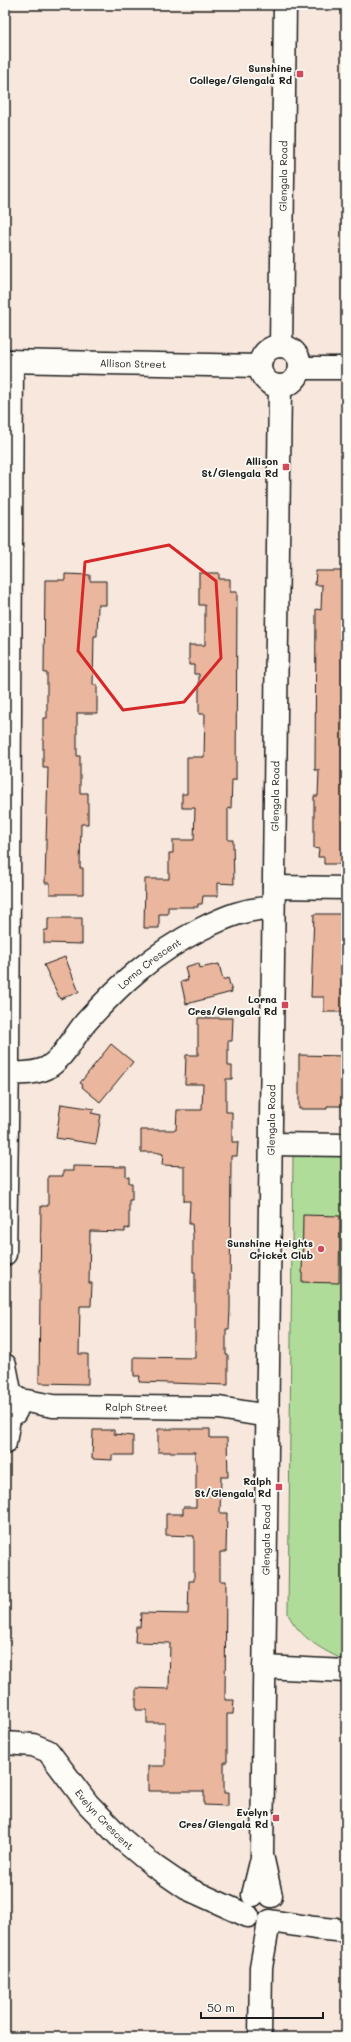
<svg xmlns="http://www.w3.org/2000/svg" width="351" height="2042" viewBox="0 0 351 2042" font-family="Mali,sans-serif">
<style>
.green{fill:#b0dc9a;stroke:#667c5b}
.building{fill:#eab69d;stroke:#1c1c1c}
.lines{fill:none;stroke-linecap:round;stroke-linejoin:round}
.minor-casing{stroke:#1c1c1c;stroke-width:25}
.minor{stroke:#fdfcf7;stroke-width:22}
.marked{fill:none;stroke:#d62828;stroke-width:3;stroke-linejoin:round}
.poi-dot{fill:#d1495b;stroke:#fdfcf7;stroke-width:1.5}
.labels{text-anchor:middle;stroke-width:3.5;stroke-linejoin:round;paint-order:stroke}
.poi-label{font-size:10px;font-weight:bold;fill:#1c1c1c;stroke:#fdfcf7;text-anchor:end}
.street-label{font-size:10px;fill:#1c1c1c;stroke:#fdfcf7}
</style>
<rect width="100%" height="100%" fill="#f7e7dc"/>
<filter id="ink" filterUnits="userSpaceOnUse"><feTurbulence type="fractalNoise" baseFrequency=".025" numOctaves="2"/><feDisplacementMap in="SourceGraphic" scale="8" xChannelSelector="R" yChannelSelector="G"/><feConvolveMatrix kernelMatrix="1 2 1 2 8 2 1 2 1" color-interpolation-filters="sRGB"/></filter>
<g filter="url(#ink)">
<path class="green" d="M346,1154V1661C322,1650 300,1638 288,1614L293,1157L297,1155Z"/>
<g class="building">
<path d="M316,571H346L345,864H324V857H318L319,849L314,848V796H318L319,770H315L316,609L321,610L322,585H315Z"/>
<path d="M199,573H219V579H230V592H237L236,780H232L231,809L228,808V840H233L234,884L218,883V896H203L202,904H198V907H168V914H159V928H144L145,879H169V853H173V840H194L195,808H182V794H187V757H204L205,714H199V674H194V665H189V645H205V605H199Z"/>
<path d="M65,574L90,575V581H106V605H98L97,636H94L93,685H97V713H77V756H80V793H88V824H81L80,868H83V894H50V883H45L48,768H43V718H47V673H44L45,580H65Z"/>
<path d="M314,914H346V1012H324V997H311Z"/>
<path d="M48,918H82V944L44,943V930H48Z"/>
<path d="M65,957L79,992L60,999L44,965Z"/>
<path d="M199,963L200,968L219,964L223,980L228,978L232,992L186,1004L181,982L188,980L185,967Z"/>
<path d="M198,1018H233L232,1041H228V1066H232V1079H226V1112H232V1142H238L237,1156H231L230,1310L229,1329H226V1355H228V1385L139,1382L140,1376H134V1357L195,1358V1272H193V1235L192,1224H189L190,1201H184V1166L162,1165L163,1154L155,1152H141V1130H176L177,1110H202L203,1084H185L186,1055H198Z"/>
<path d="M111,1044L133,1062L100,1102L82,1087L83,1085L80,1083Z"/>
<path d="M299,1055L346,1056V1106H327V1109H299Z"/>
<path d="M61,1104L95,1109L91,1113L101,1115L96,1144L56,1138Z"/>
<path d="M73,1166L126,1167V1176L129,1177V1183H132V1200H129V1229L125,1228V1232L90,1231L89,1283H92L91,1306H80L79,1354H88V1384L39,1383L41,1206H48V1176H63V1171H73Z"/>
<path d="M303,1215L340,1216L339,1283L302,1282Z"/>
<path d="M158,1429H210V1438H227L228,1477H221L220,1513H227L226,1552H220V1581H226L225,1700H234L233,1714H227V1762H224V1793H228V1806L204,1805V1791H148V1766H165V1723H147V1710H136V1688L169,1689L170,1643L135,1642L136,1627H140L141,1613L188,1614L189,1581H194V1536L166,1535V1514H183V1507H196V1460H195V1452H158Z"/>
<path d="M93,1430H114V1434L133,1436V1455H112V1460L92,1459Z"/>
</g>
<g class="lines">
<defs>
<g id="minor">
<path id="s1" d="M281,346L285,5"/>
<circle cx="280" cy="366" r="20"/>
<path id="s2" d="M5,361L260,366"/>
<path d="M300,368H346"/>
<path d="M274,887L346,888"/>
<path id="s3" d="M8,1074C20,1073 35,1074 47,1068C64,1058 73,1037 86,1022C122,982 153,954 201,929C225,917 246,908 273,908"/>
<path d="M271,1144L346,1145"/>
<path d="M5,1254L8,1061L12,361"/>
<path d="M5,1365L10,1391"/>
<path id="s4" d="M16,1399L53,1406L219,1408L268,1416"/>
<path d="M5,1419L15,1413C20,1404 17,1394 6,1390"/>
<path d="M5,1443L9,1418"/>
<path d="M264,1667L346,1671"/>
<path id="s5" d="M5,1743L33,1745L48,1751L88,1804L123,1840L154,1866L186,1888L248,1916"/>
<path d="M253,1895L261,1862"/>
<path id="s6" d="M271,1896L262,1855L280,386"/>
<path d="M270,1921L315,1928L346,1931"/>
<path d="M260,2037L261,1967L269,1922"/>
</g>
</defs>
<use href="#minor" class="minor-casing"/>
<use href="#minor" class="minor"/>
</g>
</g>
<path class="marked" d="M169,545L216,581L221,658L184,702L123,710L78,651L85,562Z"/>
<g class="poi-dot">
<rect x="296" y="70" width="8" height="8" rx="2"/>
<rect x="282" y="463" width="8" height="8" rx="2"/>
<rect x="281" y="1001" width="8" height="8" rx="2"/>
<circle cx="321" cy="1249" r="4"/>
<rect x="275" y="1483" width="8" height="8" rx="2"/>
<rect x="272" y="1814" width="8" height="8" rx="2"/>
</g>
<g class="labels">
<g class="poi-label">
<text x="292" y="72">Sunshine<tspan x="292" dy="12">College/Glengala Rd</tspan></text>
<text x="278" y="465">Allison<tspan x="278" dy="12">St/Glengala Rd</tspan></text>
<text x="277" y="1003">Lorna<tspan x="277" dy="12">Cres/Glengala Rd</tspan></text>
<text x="313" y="1247">Sunshine Heights<tspan x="313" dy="12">Cricket Club</tspan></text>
<text x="271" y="1485">Ralph<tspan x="271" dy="12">St/Glengala Rd</tspan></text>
<text x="268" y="1816">Evelyn<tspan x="268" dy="12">Cres/Glengala Rd</tspan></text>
</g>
<g class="street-label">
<text dy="4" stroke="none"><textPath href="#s1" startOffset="170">Glengala Road</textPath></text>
<text dy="4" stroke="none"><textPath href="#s2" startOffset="128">Allison Street</textPath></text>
<text dy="4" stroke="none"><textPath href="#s6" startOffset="1101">Glengala Road</textPath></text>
<text dy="4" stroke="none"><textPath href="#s3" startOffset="187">Lorna Crescent</textPath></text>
<text dy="4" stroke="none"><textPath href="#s6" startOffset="777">Glengala Road</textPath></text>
<text dy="4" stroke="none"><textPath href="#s4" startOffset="121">Ralph Street</textPath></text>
<text dy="4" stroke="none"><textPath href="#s6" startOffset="357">Glengala Road</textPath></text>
<text dy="4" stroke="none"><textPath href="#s5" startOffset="133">Evelyn Crescent</textPath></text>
</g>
</g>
<rect width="351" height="2042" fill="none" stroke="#fdfcf7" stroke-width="20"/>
<rect x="10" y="10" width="331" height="2022" fill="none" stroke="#1c1c1c" stroke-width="1.5" filter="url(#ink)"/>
<path d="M201 2012v6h122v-6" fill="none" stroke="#1c1c1c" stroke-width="2"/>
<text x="207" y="2012" font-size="12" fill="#1c1c1c" stroke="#fdfcf7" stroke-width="3" paint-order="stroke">50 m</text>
</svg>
